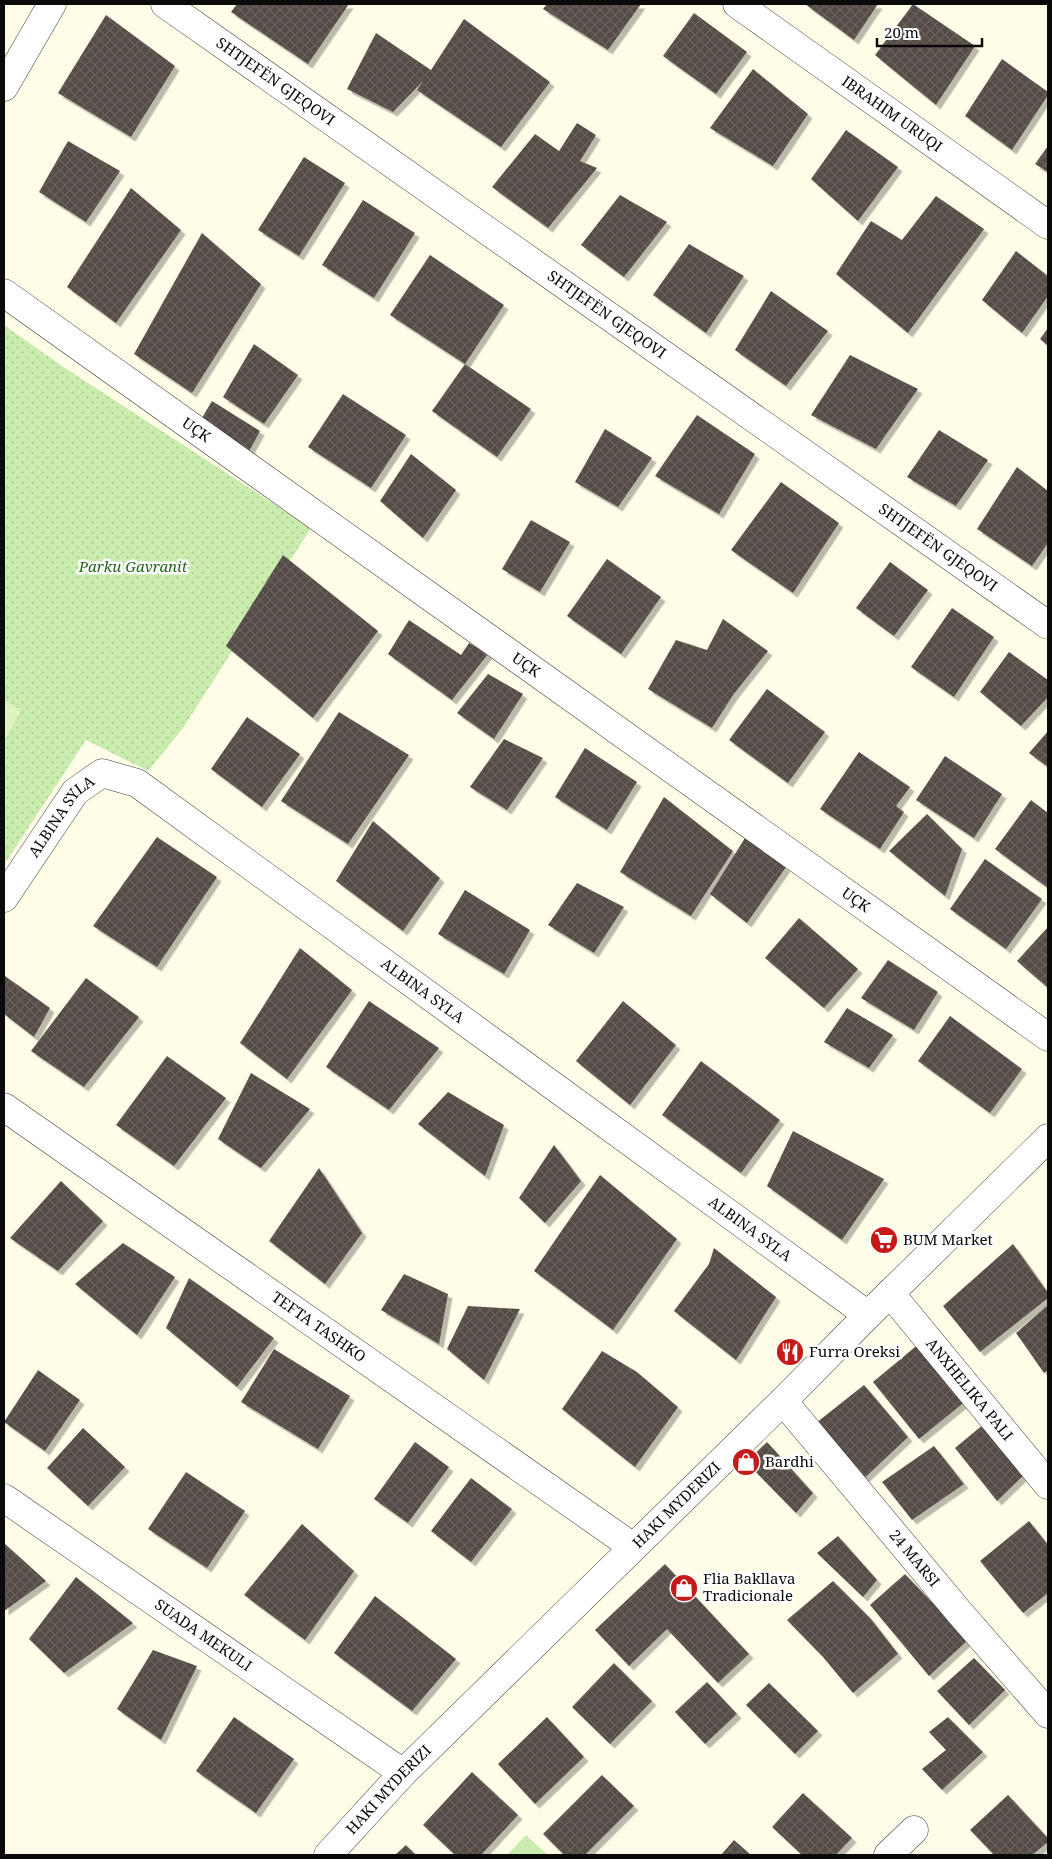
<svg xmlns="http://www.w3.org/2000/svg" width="1052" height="1859" viewBox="0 0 1052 1859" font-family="'Noto Serif',serif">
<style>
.grass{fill:#caecae}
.park{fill:url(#park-dots)}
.pitch{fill:#def3c0}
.building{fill:url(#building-cross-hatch);filter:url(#shadow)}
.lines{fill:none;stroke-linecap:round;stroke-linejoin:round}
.minor-casing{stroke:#3d3d3d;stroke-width:29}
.minor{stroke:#fff;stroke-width:28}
.labels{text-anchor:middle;stroke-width:5;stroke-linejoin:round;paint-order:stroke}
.street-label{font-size:15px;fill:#0a0a0a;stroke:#fff}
.park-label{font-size:15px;font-style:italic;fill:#216616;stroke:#fff}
.poi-label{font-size:15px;fill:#0a0a0a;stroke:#fff;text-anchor:start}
</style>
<defs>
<pattern id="park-dots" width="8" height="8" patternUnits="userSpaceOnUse" patternTransform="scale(1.25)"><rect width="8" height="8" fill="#caecae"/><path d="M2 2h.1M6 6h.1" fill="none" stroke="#acc994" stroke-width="1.8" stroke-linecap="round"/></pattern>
<pattern id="building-cross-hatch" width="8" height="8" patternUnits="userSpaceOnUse" patternTransform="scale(1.25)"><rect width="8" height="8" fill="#544c46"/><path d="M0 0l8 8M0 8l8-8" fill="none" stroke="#68615c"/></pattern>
<filter id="shadow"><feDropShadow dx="4.5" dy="4.5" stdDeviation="0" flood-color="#0004"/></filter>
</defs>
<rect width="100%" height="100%" fill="#fffce7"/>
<path class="grass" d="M526,1835L548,1855H507Z"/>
<path class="park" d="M4,325L62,366L311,528L183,728L148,771L86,740L4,865Z"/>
<path class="pitch" d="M4,700L21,710L4,742Z"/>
<g class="building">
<path d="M237,4H349L308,64L231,12Z"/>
<path d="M547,4H641L608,50L543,9Z"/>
<path d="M805,4H878L854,40Z"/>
<path d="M913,4L975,46L936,105L875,55Z"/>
<path d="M694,13L747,52L716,94L663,56Z"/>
<path d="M106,15L175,66L131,137L58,93Z"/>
<path d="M464,19L550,82L501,147L417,90L423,81L393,112L347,89L376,33L431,70Z"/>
<path d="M1002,59L1048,92V95L1012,150L965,116Z"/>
<path d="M753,69L808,114L773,166L710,128Z"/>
<path d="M577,123L596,135L580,161L597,168L548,228L492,187L535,134L559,151Z"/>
<path d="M846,130L898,167L858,221L811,179Z"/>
<path d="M68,141L120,171L86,222L39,192Z"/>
<path d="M1048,146V172L1035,164Z"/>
<path d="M304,157L345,183L299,256L258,230Z"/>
<path d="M131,188L181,230L116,323L67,287Z"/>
<path d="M620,195L667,222L624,277L581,245Z"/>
<path d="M936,196L984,229L908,333L836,274L871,221L902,240Z"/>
<path d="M363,200L415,233L374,298L322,265Z"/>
<path d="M202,233L261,284L192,393L134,354Z"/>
<path d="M689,244L744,276L706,333L653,295Z"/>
<path d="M1016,251L1048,276V296L1022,333L982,300Z"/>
<path d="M430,255L504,305L465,364L390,315Z"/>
<path d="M771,291L828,331L786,386L735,350Z"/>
<path d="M1048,328V346L1040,339Z"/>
<path d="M254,344L298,375L264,424L223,397Z"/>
<path d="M850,355L918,389L876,449L811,415Z"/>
<path d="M465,364L531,409L497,457L432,411Z"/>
<path d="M343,394L406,435L371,488L308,447Z"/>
<path d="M212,401L260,431L247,455L199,423Z"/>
<path d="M697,415L755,454L719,514L655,476Z"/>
<path d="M605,429L652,458L618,507L575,482Z"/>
<path d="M939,430L988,460L956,506L907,477Z"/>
<path d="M411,454L456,490L423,538L380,501Z"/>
<path d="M1017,467L1048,491V543L1032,566L977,529Z"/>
<path d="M781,482L839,523L793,593L731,550Z"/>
<path d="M531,520L570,542L540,592L502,569Z"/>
<path d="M283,555L378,631L313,718L226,646Z"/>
<path d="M607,559L661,597L621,654L567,616Z"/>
<path d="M890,562L928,590L894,636L856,608Z"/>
<path d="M952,608L994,637L954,697L911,667Z"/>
<path d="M723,619L768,651L733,695L712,728L648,689L676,640L707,650Z"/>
<path d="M409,620L461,655L469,643L488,654L452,700L388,654Z"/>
<path d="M1009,652L1048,680V697L1021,726L980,692Z"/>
<path d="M488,674L523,694L494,739L457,713Z"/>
<path d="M767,689L825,732L788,783L729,740Z"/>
<path d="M339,712L409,755L348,844L281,801Z"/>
<path d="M247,717L300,754L262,807L211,769Z"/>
<path d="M1048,731V767L1029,753Z"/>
<path d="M504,739L543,758L507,810L470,787Z"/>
<path d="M585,748L637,782L607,830L555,797Z"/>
<path d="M859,752L910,787L896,806L904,812L880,849L820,809Z"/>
<path d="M945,756L1002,794L974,838L916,800Z"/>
<path d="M664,797L733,851L691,916L620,872Z"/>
<path d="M1031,800L1048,813V888L995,849Z"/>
<path d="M927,814L962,849L945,896L889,851Z"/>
<path d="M373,821L440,878L403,931L336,881Z"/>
<path d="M157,837L217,877L157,967L93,926Z"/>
<path d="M745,838L786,867L747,923L710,894Z"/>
<path d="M985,859L1042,899L1006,949L950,909Z"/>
<path d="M577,883L624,907L594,953L548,925Z"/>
<path d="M465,890L530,930L504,974L438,934Z"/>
<path d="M799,918L858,969L824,1008L765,958Z"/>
<path d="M1048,927V988L1017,961Z"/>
<path d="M300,948L352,990L287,1079L240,1043Z"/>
<path d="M888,960L938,992L914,1030L861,998Z"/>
<path d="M5,976L50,1008L34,1037L4,1014Z"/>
<path d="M86,978L139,1017L84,1087L31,1051Z"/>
<path d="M369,1001L439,1048L389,1110L326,1067Z"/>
<path d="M623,1001L676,1045L630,1105L576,1061Z"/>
<path d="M847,1008L893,1035L869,1068L824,1042Z"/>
<path d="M950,1016L1022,1069L990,1113L918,1061Z"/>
<path d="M167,1056L226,1098L174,1166L116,1125Z"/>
<path d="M701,1061L780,1120L741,1173L662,1115Z"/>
<path d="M251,1073L310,1109L261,1168L218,1139Z"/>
<path d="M448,1092L504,1125L485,1176L418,1124Z"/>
<path d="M793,1131L884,1179L842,1240L767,1186Z"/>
<path d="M554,1145L581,1181L545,1223L519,1198Z"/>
<path d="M319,1168L362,1233L325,1284L269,1241Z"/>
<path d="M600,1175L677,1239L613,1330L534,1271Z"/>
<path d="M61,1181L103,1221L58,1271L10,1238Z"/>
<path d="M123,1243L175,1277L137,1335L75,1284Z"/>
<path d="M1013,1244L1048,1293V1298L980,1352L943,1306Z"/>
<path d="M714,1248L776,1297L736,1360L674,1311L709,1264Z"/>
<path d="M404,1274L448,1294L439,1344L381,1310Z"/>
<path d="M189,1278L274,1338L237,1387L166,1328Z"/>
<path d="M1048,1305V1370L1044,1373L1016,1333Z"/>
<path d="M468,1306L520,1309L484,1380L447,1349Z"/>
<path d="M921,1342L967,1400L919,1439L873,1382Z"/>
<path d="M274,1349L350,1396L318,1449L241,1402Z"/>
<path d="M602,1351L637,1372L678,1407L635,1467L562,1409Z"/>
<path d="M38,1370L80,1400L45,1451L4,1422Z"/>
<path d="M864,1385L908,1437L857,1485L811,1427Z"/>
<path d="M990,1419L1029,1470L997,1501L955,1448Z"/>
<path d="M83,1428L125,1467L88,1506L47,1468Z"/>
<path d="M415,1442L449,1467L408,1523L374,1499Z"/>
<path d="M767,1442L813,1493L796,1513L746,1462Z"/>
<path d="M934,1446L964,1484L912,1520L882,1482Z"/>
<path d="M186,1472L245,1511L207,1568L148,1529Z"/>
<path d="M471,1478L512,1509L471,1562L431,1531Z"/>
<path d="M1029,1521L1048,1545V1593L1023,1613L980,1561Z"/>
<path d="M302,1524L354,1571L305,1640L244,1595Z"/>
<path d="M838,1536L877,1580L863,1597L817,1553Z"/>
<path d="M4,1543L46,1581L4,1611Z"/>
<path d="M665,1564L749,1654L718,1683L667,1629L629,1666L595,1630Z"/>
<path d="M905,1574L968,1640L929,1676L870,1605Z"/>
<path d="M76,1577L133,1623L64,1673L29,1639Z"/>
<path d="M833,1581L871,1619L898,1654L853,1693L823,1657L787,1620Z"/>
<path d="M375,1596L456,1659L412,1711L334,1653Z"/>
<path d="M153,1650L197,1666L161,1740L117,1709Z"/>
<path d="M974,1658L1005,1690L969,1725L937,1691Z"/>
<path d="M614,1663L652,1701L610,1744L572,1707Z"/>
<path d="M707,1682L737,1714L705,1744L675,1712Z"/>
<path d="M769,1683L818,1731L795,1754L746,1705Z"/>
<path d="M234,1717L294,1759L256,1813L196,1771Z"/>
<path d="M547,1717L584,1757L535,1804L498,1764Z"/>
<path d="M948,1717L983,1752L942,1790L922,1769L946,1750L929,1732Z"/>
<path d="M472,1772L518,1815L481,1855H455L423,1825Z"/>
<path d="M602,1775L634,1806L585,1855H564L543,1834Z"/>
<path d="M803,1793L852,1838L836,1855H802L772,1827Z"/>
<path d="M1008,1795L1048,1838V1842L1032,1855H994L970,1830Z"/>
<path d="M734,1840L751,1855H721Z"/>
<path d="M406,1845L416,1855H395Z"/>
</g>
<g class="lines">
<defs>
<g id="minor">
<path id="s1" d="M165,4L1048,625"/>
<path id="s2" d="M737,4L1048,225"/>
<path d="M4,87L52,4"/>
<path id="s3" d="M4,293L1048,1037"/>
<path id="s4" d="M4,898L75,792L102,773L137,783L868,1315"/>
<path id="s5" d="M4,1107L633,1547"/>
<path id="s6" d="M890,1293L1048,1485"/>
<path id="s7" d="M783,1401L959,1612L1048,1714"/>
<path id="s8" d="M4,1498L403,1773"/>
<path id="s9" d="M328,1855L403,1773L783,1401L868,1315L1048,1138"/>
<path d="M888,1855L914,1830"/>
</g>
</defs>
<use href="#minor" class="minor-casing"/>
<use href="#minor" class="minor"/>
</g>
<defs>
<symbol id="supermarket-disc" viewBox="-11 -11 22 22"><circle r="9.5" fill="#c51a17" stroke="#fff"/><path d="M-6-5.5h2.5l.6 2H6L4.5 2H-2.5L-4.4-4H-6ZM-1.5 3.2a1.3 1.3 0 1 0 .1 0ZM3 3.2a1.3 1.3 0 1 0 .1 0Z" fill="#fff"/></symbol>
<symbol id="restaurant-disc" viewBox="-11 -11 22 22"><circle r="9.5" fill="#c51a17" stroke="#fff"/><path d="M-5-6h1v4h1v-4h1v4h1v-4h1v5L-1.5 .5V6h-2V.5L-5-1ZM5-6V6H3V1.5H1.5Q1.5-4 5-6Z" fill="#fff"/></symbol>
<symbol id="shop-disc" viewBox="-11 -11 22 22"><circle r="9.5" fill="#c51a17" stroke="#fff"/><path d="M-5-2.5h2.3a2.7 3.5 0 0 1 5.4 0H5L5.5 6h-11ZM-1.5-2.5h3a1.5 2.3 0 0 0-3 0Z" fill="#fff"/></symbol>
</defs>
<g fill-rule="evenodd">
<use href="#supermarket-disc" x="868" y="1224" width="32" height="32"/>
<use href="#restaurant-disc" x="774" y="1336" width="32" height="32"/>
<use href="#shop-disc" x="730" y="1446" width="32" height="32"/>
<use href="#shop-disc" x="668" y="1572" width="32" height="32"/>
</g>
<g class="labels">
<g class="street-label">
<text dy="5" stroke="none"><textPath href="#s1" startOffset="135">SHTJEFËN GJEQOVI</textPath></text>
<text dy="5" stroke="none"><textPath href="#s2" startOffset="190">IBRAHIM URUQI</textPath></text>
<text dy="5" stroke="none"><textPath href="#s1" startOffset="540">SHTJEFËN GJEQOVI</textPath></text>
<text dy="5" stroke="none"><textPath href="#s3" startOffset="236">UÇK</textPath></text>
<text dy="5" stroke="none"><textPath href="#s1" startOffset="945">SHTJEFËN GJEQOVI</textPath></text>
<text dy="5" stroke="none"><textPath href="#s3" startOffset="641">UÇK</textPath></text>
<text dy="5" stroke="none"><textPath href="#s4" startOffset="100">ALBINA SYLA</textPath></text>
<text dy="5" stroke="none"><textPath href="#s3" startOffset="1046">UÇK</textPath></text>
<text dy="5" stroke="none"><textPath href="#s4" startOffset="550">ALBINA SYLA</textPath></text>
<text dy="5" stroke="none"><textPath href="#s4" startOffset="955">ALBINA SYLA</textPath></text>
<text dy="5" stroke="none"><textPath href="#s5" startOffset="384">TEFTA TASHKO</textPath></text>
<text dy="5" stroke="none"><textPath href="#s6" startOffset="125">ANXHELIKA PALI</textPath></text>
<text dy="5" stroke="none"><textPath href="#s9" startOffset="494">HAKI MYDERIZI</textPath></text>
<text dy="5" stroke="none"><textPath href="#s7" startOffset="205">24 MARSI</textPath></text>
<text dy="5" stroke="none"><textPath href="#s8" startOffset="242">SUADA MEKULI</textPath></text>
<text dy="5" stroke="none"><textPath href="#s9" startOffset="89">HAKI MYDERIZI</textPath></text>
</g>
<g class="park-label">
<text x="133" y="572">Parku Gavranit</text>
</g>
<g class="poi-label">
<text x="903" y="1245">BUM Market</text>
<text x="809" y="1357">Furra Oreksi</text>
<text x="765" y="1467">Bardhi</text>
<text x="703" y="1584">Flia Bakllava<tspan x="703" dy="17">Tradicionale</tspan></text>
</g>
</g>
<rect width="1052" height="1859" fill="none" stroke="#0a0a0a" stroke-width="10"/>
<path d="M877 38v8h105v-8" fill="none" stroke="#0a0a0a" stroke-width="2.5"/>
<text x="884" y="38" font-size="15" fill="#0a0a0a" stroke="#ffffff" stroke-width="4" paint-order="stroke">20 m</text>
</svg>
